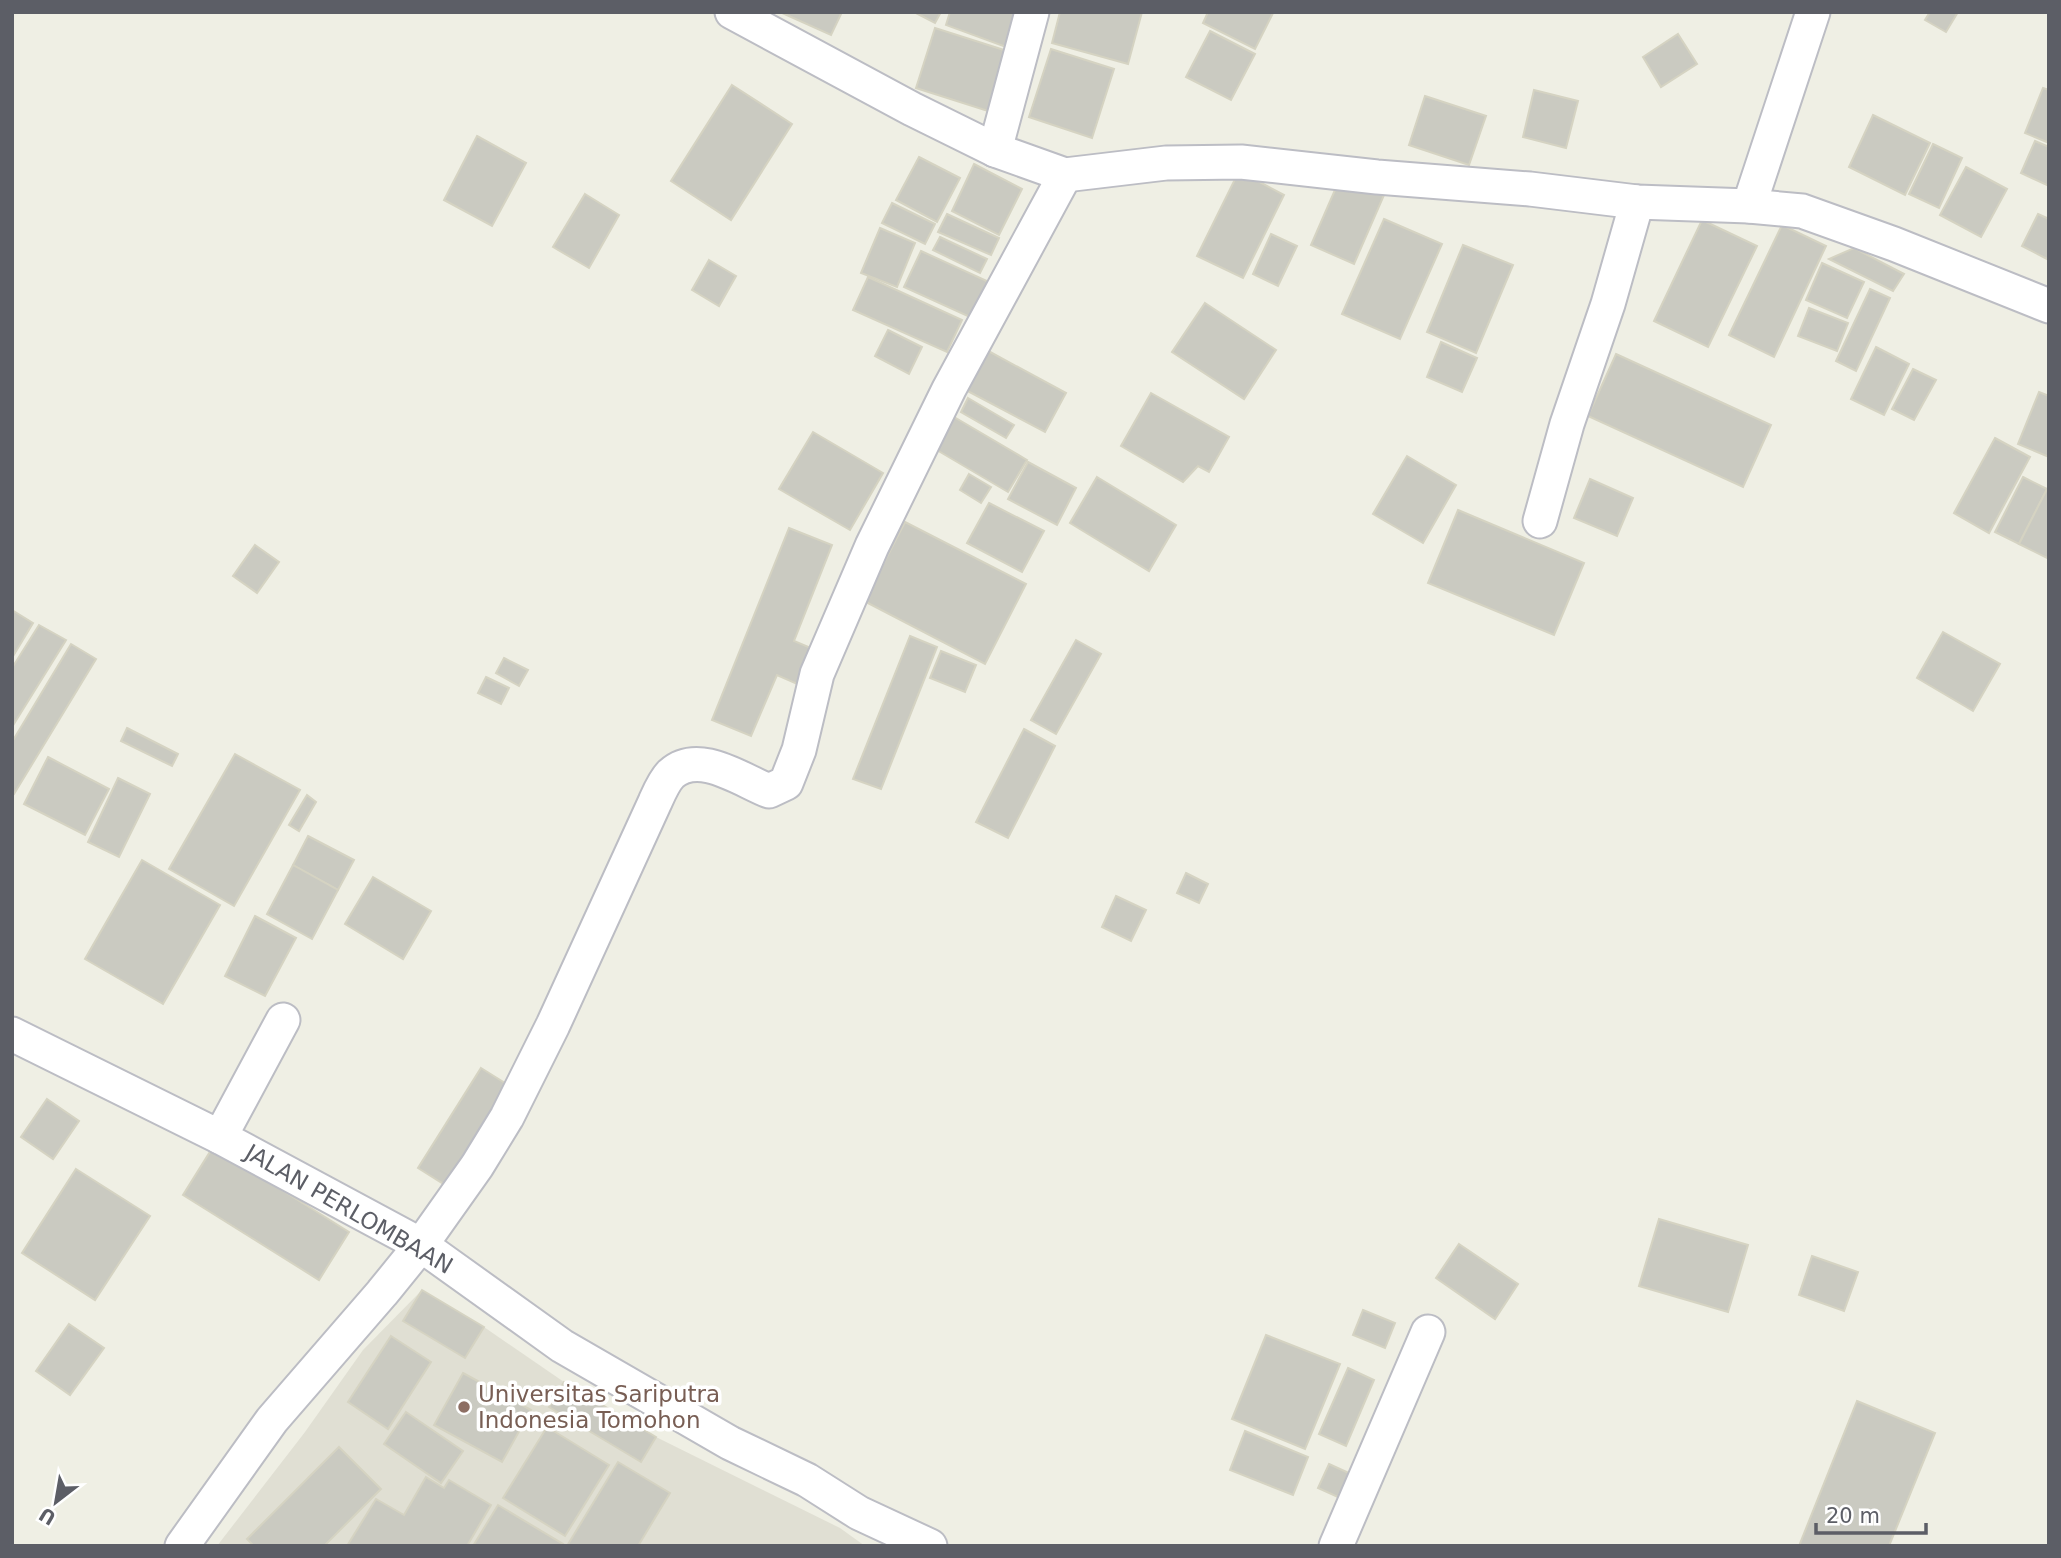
<svg xmlns="http://www.w3.org/2000/svg" width="2061" height="1558" viewBox="0 0 2061 1558" font-family="'DejaVu Sans',sans-serif">
<style>
.education{fill:#e0dfd3}
.building{fill:#cacac1;stroke:#d5d3c2;stroke-width:2}
.lines{fill:none;stroke-linecap:round;stroke-linejoin:round}
.minor-casing{stroke:#bcbdc4;stroke-width:37}
.minor{stroke:#fff;stroke-width:33}
.education-dot{fill:#8d6e63;stroke:#fff;stroke-width:2.5}
.labels{text-anchor:middle;stroke-width:7;stroke-linejoin:round;paint-order:stroke}
.street-label{font-size:23px;fill:#5c5e66;stroke:#fff}
.education-label{font-size:23px;fill:#785e54;stroke:#fff;text-anchor:start}
</style>
<rect width="100%" height="100%" fill="#efefe4"/>
<path class="education" d="M422,1290L484,1327L564,1382L656,1437L840,1528L865,1546H217L305,1432L363,1350Z"/>
<g class="building">
<path d="M780,12H842L831,35Z"/>
<path d="M914,12H941L935,23Z"/>
<path d="M950,12H1018L1006,47L946,25Z"/>
<path d="M1060,12H1142L1128,64L1052,43Z"/>
<path d="M1208,12H1270L1273,13L1255,49L1203,23Z"/>
<path d="M1930,12H1958L1946,32L1925,20Z"/>
<path d="M935,28L1007,51L988,111L916,88Z"/>
<path d="M1210,31L1255,54L1231,100L1186,77Z"/>
<path d="M1678,34L1697,64L1661,87L1643,57Z"/>
<path d="M1051,49L1114,69L1092,138L1029,117Z"/>
<path d="M732,85L792,124L731,220L671,181Z"/>
<path d="M2043,88L2049,90V143L2025,133Z"/>
<path d="M1534,90L1578,101L1566,148L1523,137Z"/>
<path d="M1425,96L1486,116L1469,165L1409,145Z"/>
<path d="M1873,115L1930,143L1905,195L1849,167Z"/>
<path d="M477,136L526,163L492,226L444,200Z"/>
<path d="M2035,141L2049,147V186L2021,173Z"/>
<path d="M1933,144L1962,158L1939,208L1909,194Z"/>
<path d="M919,157L960,178L937,222L896,200Z"/>
<path d="M974,164L1022,189L999,235L952,211Z"/>
<path d="M1966,167L2007,189L1981,237L1940,215Z"/>
<path d="M1239,171L1284,195L1243,278L1197,256Z"/>
<path d="M1341,176L1384,195L1354,264L1311,245Z"/>
<path d="M585,194L619,215L589,268L553,247Z"/>
<path d="M892,203L935,224L925,244L882,223Z"/>
<path d="M947,214L999,238L991,255L938,232Z"/>
<path d="M2038,214L2049,219V260L2022,246Z"/>
<path d="M1384,219L1442,244L1400,339L1342,314Z"/>
<path d="M1702,220L1757,246L1708,347L1654,321Z"/>
<path d="M1782,225L1826,246L1774,357L1729,335Z"/>
<path d="M880,228L915,243L897,287L861,273Z"/>
<path d="M1271,234L1297,246L1278,286L1253,274Z"/>
<path d="M940,237L987,259L980,273L933,250Z"/>
<path d="M1463,245L1513,265L1476,353L1427,332Z"/>
<path d="M1854,248L1904,274L1893,291L1829,259Z"/>
<path d="M921,251L989,282L972,318L904,287Z"/>
<path d="M709,260L736,276L719,306L692,290Z"/>
<path d="M1822,263L1864,282L1847,318L1806,300Z"/>
<path d="M868,277L962,320L947,352L853,310Z"/>
<path d="M1870,289L1890,298L1856,371L1836,361Z"/>
<path d="M1205,303L1276,350L1244,399L1172,352Z"/>
<path d="M1809,308L1848,323L1837,351L1798,336Z"/>
<path d="M888,330L922,347L909,374L875,356Z"/>
<path d="M1441,342L1477,358L1462,392L1427,377Z"/>
<path d="M981,347L1066,393L1045,432L960,387Z"/>
<path d="M1876,347L1909,364L1884,415L1851,399Z"/>
<path d="M1616,354L1771,425L1743,487L1588,416Z"/>
<path d="M1913,369L1936,380L1914,420L1892,409Z"/>
<path d="M2039,392L2049,396V457L2018,444Z"/>
<path d="M1151,393L1229,437L1209,472L1198,466L1183,482L1121,446Z"/>
<path d="M968,398L1014,425L1006,438L961,412Z"/>
<path d="M949,414L1027,460L1008,492L930,446Z"/>
<path d="M813,432L883,473L850,530L779,489Z"/>
<path d="M1995,438L2030,457L1989,533L1954,513Z"/>
<path d="M1407,456L1456,485L1423,543L1373,514Z"/>
<path d="M1028,462L1076,488L1057,525L1008,499Z"/>
<path d="M969,474L991,487L981,503L960,490Z"/>
<path d="M1097,477L1176,525L1149,571L1070,523Z"/>
<path d="M2023,477L2047,489L2019,544L1995,532Z"/>
<path d="M1590,479L1633,498L1617,536L1574,518Z"/>
<path d="M2047,489L2049,490V559L2019,544Z"/>
<path d="M989,503L1044,531L1022,572L967,543Z"/>
<path d="M1458,510L1584,563L1554,635L1428,583Z"/>
<path d="M905,522L1026,584L985,664L864,601Z"/>
<path d="M789,528L832,545L794,641L818,651L804,687L777,675L751,736L712,720Z"/>
<path d="M255,545L279,562L257,593L233,576Z"/>
<path d="M12,610L33,623L12,658Z"/>
<path d="M39,625L66,640L12,727V668Z"/>
<path d="M1943,632L2000,664L1973,711L1917,678Z"/>
<path d="M910,636L937,647L881,789L853,779Z"/>
<path d="M1076,640L1101,654L1056,734L1031,720Z"/>
<path d="M71,644L96,659L14,794L12,793V742Z"/>
<path d="M941,651L976,665L965,692L930,678Z"/>
<path d="M504,658L528,670L519,686L496,673Z"/>
<path d="M486,677L509,688L501,704L478,693Z"/>
<path d="M127,728L178,754L172,766L121,741Z"/>
<path d="M1024,729L1055,746L1008,838L976,822Z"/>
<path d="M235,754L300,790L234,906L169,869Z"/>
<path d="M48,757L109,789L85,835L24,804Z"/>
<path d="M118,778L150,794L119,857L88,842Z"/>
<path d="M307,795L316,802L299,831L289,825Z"/>
<path d="M308,836L354,860L338,890L293,865Z"/>
<path d="M142,860L220,905L163,1004L85,959Z"/>
<path d="M293,865L338,890L312,939L267,914Z"/>
<path d="M1186,873L1208,884L1199,903L1177,893Z"/>
<path d="M373,877L431,911L403,959L345,924Z"/>
<path d="M1116,896L1146,910L1131,941L1102,927Z"/>
<path d="M255,916L296,938L265,996L225,976Z"/>
<path d="M481,1068L513,1088L450,1188L418,1168Z"/>
<path d="M47,1099L79,1121L53,1159L21,1137Z"/>
<path d="M213,1147L349,1232L319,1280L183,1195Z"/>
<path d="M76,1169L150,1216L95,1300L22,1253Z"/>
<path d="M1659,1219L1748,1245L1728,1312L1639,1286Z"/>
<path d="M1459,1244L1518,1284L1495,1319L1436,1278Z"/>
<path d="M1812,1256L1858,1272L1844,1311L1799,1295Z"/>
<path d="M422,1290L484,1327L465,1358L403,1321Z"/>
<path d="M1363,1310L1395,1323L1385,1348L1353,1335Z"/>
<path d="M69,1324L104,1348L70,1395L36,1371Z"/>
<path d="M1266,1335L1340,1364L1305,1449L1232,1419Z"/>
<path d="M391,1336L431,1362L388,1429L348,1402Z"/>
<path d="M1348,1368L1374,1380L1346,1446L1319,1434Z"/>
<path d="M463,1373L531,1410L502,1462L434,1425Z"/>
<path d="M564,1382L656,1437L641,1462L549,1407Z"/>
<path d="M1857,1401L1935,1433L1889,1546H1799Z"/>
<path d="M406,1412L463,1451L441,1483L384,1444Z"/>
<path d="M547,1427L609,1465L565,1536L503,1498Z"/>
<path d="M1245,1431L1308,1457L1293,1495L1230,1470Z"/>
<path d="M339,1447L381,1489L324,1546H254L247,1539Z"/>
<path d="M618,1462L670,1493L638,1546H567Z"/>
<path d="M1329,1464L1362,1479L1351,1503L1318,1488Z"/>
<path d="M426,1477L444,1488L449,1480L491,1505L467,1546H347L376,1499L404,1515Z"/>
<path d="M498,1505L563,1544L562,1546H473Z"/>
</g>
<g class="lines">
<defs>
<g id="minor">
<path d="M732,12L912,109L995,150L1065,175L1166,163L1241,162L1377,177L1530,189L1637,202L1749,206L1802,211L1894,244L2049,306"/>
<path d="M995,150L1032,12"/>
<path d="M1749,206L1813,12"/>
<path d="M1540,521L1567,424L1608,304L1637,202"/>
<path d="M12,1034L220,1137L421,1245L562,1346L730,1443L807,1480L859,1513L930,1546"/>
<path d="M220,1137L283,1020"/>
<path d="M182,1546L272,1420L382,1293L421,1245L477,1166L507,1117L553,1025L655,802C659,793 664,781 671,774C699,749 741,780 769,791L786,783L799,750L817,674L872,546L949,389L1065,175"/>
<path d="M1336,1546L1428,1332"/>
</g>
</defs>
<use href="#minor" class="minor-casing"/>
<use href="#minor" class="minor"/>
</g>
<circle class="education-dot" cx="464" cy="1407" r="7"/>
<g class="labels">
<g class="street-label">
<text transform="translate(349 1209) rotate(30)" y="8">JALAN PERLOMBAAN</text>
</g>
<g class="education-label">
<text x="478" y="1402">Universitas Sariputra<tspan x="478" dy="26">Indonesia Tomohon</tspan></text>
</g>
</g>
<rect width="2061" height="1558" fill="none" stroke="#5c5e66" stroke-width="28"/>
<g transform="translate(56 1502) rotate(211)" stroke="#ffffff" stroke-width="5" paint-order="stroke">
<path d="M0-5L12 26L0 18L-12 26Z" fill="#5c5e66"/>
<text y="-10" font-size="19" font-weight="bold" text-anchor="middle" fill="#5c5e66">U</text>
</g>
<path d="M1816 1523v10h110v-10" fill="none" stroke="#5c5e66" stroke-width="3.5"/>
<text x="1826" y="1523" font-size="21" fill="#5c5e66" stroke="#ffffff" stroke-width="5" paint-order="stroke">20 m</text>
</svg>
